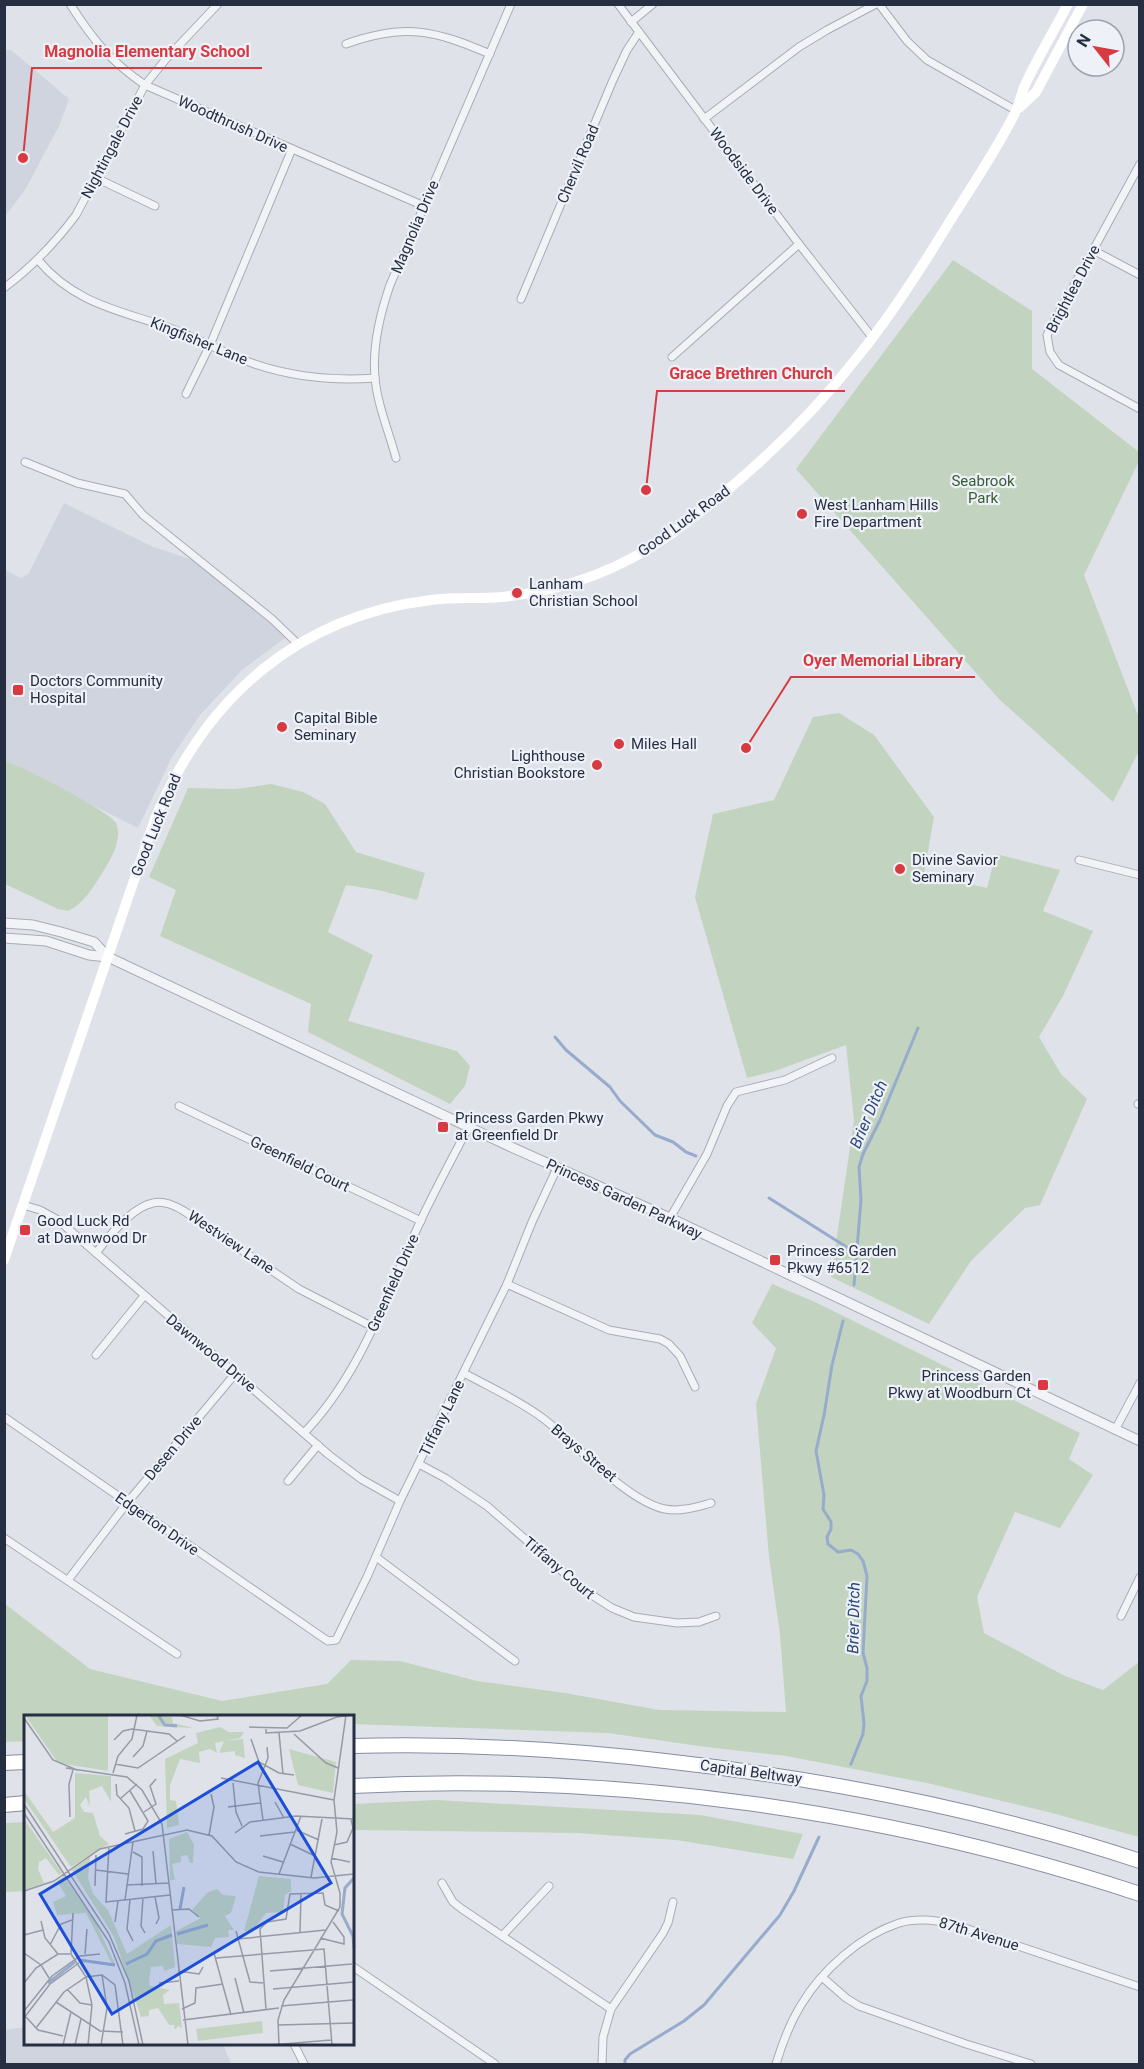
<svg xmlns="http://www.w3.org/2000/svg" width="1144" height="2069" viewBox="0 0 1144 2069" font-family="Roboto,sans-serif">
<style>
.built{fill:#d0d4de}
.green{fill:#c2d4bf}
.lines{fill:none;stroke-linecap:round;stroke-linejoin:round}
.stream{stroke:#97abcc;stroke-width:3}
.minor-casing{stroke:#a8acb7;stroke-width:9}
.tertiary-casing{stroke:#a8acb7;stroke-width:11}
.motorway-casing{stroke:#858da1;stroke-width:16}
.minor{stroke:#f2f3f7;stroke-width:7}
.tertiary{stroke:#f2f3f7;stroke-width:9}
.secondary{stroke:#fff;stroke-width:10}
.motorway{stroke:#fff;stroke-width:14}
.poi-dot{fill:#d83a42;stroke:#eef1f7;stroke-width:2}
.labels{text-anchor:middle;stroke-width:4.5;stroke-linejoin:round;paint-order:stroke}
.street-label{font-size:15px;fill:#262e42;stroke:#eef1f7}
.park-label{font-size:15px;fill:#375e33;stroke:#eef1f7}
.poi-label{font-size:15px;fill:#262e42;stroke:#eef1f7;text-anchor:start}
.water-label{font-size:16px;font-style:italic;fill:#2d4878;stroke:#eef1f7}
.inset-river{fill:none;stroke:#97abcc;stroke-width:3}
.inset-road{fill:none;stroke:#959aa6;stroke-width:1.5}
.view{fill:#1d4ed8;fill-opacity:0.15;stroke:#1d4ed8;stroke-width:3}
.inset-edge{fill:none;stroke:#262e42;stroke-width:3}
.leader{fill:none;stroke:#d83a42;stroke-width:2}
.callout-dot{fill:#d83a42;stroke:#eef1f7;stroke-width:2}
.callout-label{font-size:16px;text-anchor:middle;font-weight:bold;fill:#d83a42;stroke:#eef1f7;stroke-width:4.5;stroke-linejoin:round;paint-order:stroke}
</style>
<rect width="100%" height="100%" fill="#dfe2e9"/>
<g class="built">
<path d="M5,50H11L69,99L59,126L25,190L5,216Z"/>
<path d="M64,503L151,546L204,564L289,635L242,670L200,715L172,757L138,828L5,761V570L21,578L29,573Z"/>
<path d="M25,2027L26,2044H223L231,2064H5V2030Z"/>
</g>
<g class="green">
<path d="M953,260L1032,311V369L1139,452V461L1084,575L1139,718V751L1113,802L999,699L796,469Z"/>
<path d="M839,713L874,735L934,817L924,874L987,888L996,854L1060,870L1043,911L1093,931L1063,996L1039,1037L1061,1074L1087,1099L1040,1205L1025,1208L971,1261L929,1324L831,1277L854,1120L846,1045L775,1071L747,1078L695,897L713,814L774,800L813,717Z"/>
<path d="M5,761C20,765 111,812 116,823C123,840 110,861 101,875C92,889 83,904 68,911L58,909L5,884Z"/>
<path d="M271,784L303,792L325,804L356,852L425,873L417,900L378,890L346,885L328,932L373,955L348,1021L457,1051L470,1066L465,1086L450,1104L308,1032L311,1004L160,936L176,890L149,877L188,788L236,789Z"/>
<path d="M772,1284L815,1302L1080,1433L1069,1459L1093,1475L1060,1528L1015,1512L977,1597L984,1633L1065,1676L1103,1690L1139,1662V1837L1048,1812L927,1783L786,1756L706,1747L608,1733L353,1724L352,1716H26L25,1741L5,1742V1604L90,1669L222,1701L327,1684L351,1660L400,1661L477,1681L565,1693L659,1710L786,1712L780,1634L769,1557L756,1404L776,1348L752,1323Z"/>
<path d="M436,1800L700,1815L803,1834L793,1859L676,1840L577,1833L353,1830V1804Z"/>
<path d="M25,1822V1891L5,1892V1823Z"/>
</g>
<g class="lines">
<g class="stream">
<path d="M555,1037L566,1050L610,1087L620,1101L655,1135L673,1142L686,1152L696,1156"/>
<path d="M769,1198L856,1253"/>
<path d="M854,1285L861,1200L859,1167L863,1154L880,1120L918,1028"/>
<path d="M843,1321L832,1365L824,1415L816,1451L824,1495L823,1509L831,1522V1529L827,1537L828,1544L838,1552L851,1550L858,1554L863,1561L867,1576L863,1653L867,1668V1681L861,1696L864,1723L863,1734L851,1764"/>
<path d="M625,2064V2060L630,2054L684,2021L704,2005L780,1915L794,1891L819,1837"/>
</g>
<defs>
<g id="minor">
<path d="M70,4C93,40 110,61 145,85L424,206"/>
<path d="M618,4L799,244L872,337"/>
<path d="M879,4L907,41L927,60L1017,111"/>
<path d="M631,22L653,4"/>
<path d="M346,44C405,23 434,30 490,54"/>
<path d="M704,119L799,47L827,30L876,4"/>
<path d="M1140,164L1047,335L1050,352L1059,365L1140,409"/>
<path d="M96,178L155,206"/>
<path d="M1093,250L1140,275"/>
<path d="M38,260C75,304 119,310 170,328C197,338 222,352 249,362C290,377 332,381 375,378"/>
<path d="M4,288C32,267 55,243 76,215L145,85L166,59L218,4"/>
<path d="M521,299L613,80L627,50L639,32"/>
<path d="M672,357L799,244"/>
<path d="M186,394L210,345L292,149"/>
<path d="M396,458C389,432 377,404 375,377C372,345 380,314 390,285L511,4"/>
<path d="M25,462L77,483L125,494L143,515L272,619L298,644"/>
<path d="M1079,860L1140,875"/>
<path d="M1138,1104H1140"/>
<path d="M179,1106L421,1221"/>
<path d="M23,1205L40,1210L58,1220L329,1455L361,1479L400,1501"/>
<path d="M670,1218L707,1154L727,1106L736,1092L785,1080L832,1058"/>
<path d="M96,1253C108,1237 132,1207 153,1203C164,1200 175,1206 184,1211L299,1289L373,1327"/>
<path d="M507,1284L609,1330L660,1339L669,1344L680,1356L695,1387"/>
<path d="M96,1355L144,1296"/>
<path d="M464,1373C491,1388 519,1400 544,1419C575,1443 628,1502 665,1509C681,1512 696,1507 711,1503"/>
<path d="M4,1417L319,1635L328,1641L336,1640L367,1577L400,1501L507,1284L532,1222L557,1168"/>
<path d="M1115,1430L1140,1383"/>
<path d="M304,1433C361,1374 387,1293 421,1220C436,1188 453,1157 469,1126"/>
<path d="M419,1464L445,1478L487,1506L584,1590L612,1608L634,1617L677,1623L699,1622L716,1616"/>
<path d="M288,1481L318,1445"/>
<path d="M4,1538L177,1654"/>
<path d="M376,1557L515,1661"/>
<path d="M68,1580L127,1503L235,1374"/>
<path d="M1121,1616L1140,1577"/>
<path d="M442,1883L453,1902L462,1909L611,2009"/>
<path d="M502,1936L549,1886"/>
<path d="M352,1966L495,2064"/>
<path d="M822,1977L846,1998L859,2006L966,2044L1031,2064"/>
<path d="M294,2044L304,2064"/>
<path d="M602,2064L603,2037L611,2009L663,1933L668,1923L673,1902"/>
<path d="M776,2064C782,2044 790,2023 801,2005C822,1970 860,1936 899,1923C916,1918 933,1920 950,1923L1140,1987"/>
</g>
<g id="tertiary">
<path d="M4,923L33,925L61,932L94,942L108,957"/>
<path d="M4,938L46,941L89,955L108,957L509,1146L670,1218L1140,1441"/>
</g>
<g id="motorway">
<path d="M352,1746C457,1743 562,1749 665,1761C826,1779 986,1810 1140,1861"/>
<path d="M4,1763L26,1762"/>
<path d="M352,1786C617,1772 889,1811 1140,1894"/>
<path d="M4,1805L26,1803"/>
</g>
</defs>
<use href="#minor" class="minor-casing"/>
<use href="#tertiary" class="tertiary-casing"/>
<use href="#motorway" class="motorway-casing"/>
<use href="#minor" class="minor"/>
<use href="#tertiary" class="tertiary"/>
<g class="secondary">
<path d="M1019,108L1036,92L1083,4"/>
<path d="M4,1260L155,819C206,697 298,616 431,600C454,597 479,599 502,597C564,591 620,570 671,534C741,483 806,423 859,355C893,313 922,267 950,221C972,186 995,152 1014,115C1019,106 1021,94 1025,85C1038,57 1054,31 1068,4"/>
</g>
<use href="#motorway" class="motorway"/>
</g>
<g class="poi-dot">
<circle cx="802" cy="514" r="6"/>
<circle cx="517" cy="593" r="6"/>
<rect x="12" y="684" width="12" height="12" rx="3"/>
<circle cx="282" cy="727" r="6"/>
<circle cx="619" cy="744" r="6"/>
<circle cx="597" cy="765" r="6"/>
<circle cx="900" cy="869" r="6"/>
<rect x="437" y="1121" width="12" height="12" rx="3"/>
<rect x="19" y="1224" width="12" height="12" rx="3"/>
<rect x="769" y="1254" width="12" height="12" rx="3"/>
<rect x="1037" y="1379" width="12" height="12" rx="3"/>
</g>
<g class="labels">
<g class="street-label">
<text transform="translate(233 124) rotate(24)" y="5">Woodthrush Drive</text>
<text transform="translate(112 147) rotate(-62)" y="5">Nightingale Drive</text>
<text transform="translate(578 164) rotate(-67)" y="5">Chervil Road</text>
<text transform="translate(744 171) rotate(53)" y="5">Woodside Drive</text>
<text transform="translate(415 227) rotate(-67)" y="5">Magnolia Drive</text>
<text transform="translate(1073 289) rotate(-62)" y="5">Brightlea Drive</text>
<text transform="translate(199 341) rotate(22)" y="5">Kingfisher Lane</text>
<text transform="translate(684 521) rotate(-36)" y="5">Good Luck Road</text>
<text transform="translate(156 825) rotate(-68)" y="5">Good Luck Road</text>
<text transform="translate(300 1164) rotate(26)" y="5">Greenfield Court</text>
<text transform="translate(624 1199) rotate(25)" y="5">Princess Garden Parkway</text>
<text transform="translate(231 1242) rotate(34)" y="5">Westview Lane</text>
<text transform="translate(393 1283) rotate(-66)" y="5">Greenfield Drive</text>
<text transform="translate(211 1353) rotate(40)" y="5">Dawnwood Drive</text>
<text transform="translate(442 1418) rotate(-64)" y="5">Tiffany Lane</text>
<text transform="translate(173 1448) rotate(-50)" y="5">Desen Drive</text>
<text transform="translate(584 1453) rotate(40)" y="5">Brays Street</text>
<text transform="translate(157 1524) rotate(35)" y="5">Edgerton Drive</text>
<text transform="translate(559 1568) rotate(40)" y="5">Tiffany Court</text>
<text transform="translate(751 1772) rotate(8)" y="5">Capital Beltway</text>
<text transform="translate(979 1934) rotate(17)" y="5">87th Avenue</text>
</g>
<g class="park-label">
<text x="983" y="486">Seabrook<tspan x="983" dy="17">Park</tspan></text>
</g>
<g class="poi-label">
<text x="814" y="510">West Lanham Hills<tspan x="814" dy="17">Fire Department</tspan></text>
<text x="529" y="589">Lanham<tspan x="529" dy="17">Christian School</tspan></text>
<text x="30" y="686">Doctors Community<tspan x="30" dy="17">Hospital</tspan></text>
<text x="294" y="723">Capital Bible<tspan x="294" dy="17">Seminary</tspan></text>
<text x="631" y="749">Miles Hall</text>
<text x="585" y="761" text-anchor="end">Lighthouse<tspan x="585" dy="17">Christian Bookstore</tspan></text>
<text x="912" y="865">Divine Savior<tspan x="912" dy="17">Seminary</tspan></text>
<text x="455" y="1123">Princess Garden Pkwy<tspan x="455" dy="17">at Greenfield Dr</tspan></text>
<text x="37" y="1226">Good Luck Rd<tspan x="37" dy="17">at Dawnwood Dr</tspan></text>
<text x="787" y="1256">Princess Garden<tspan x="787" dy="17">Pkwy #6512</tspan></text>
<text x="1031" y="1381" text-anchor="end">Princess Garden<tspan x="1031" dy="17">Pkwy at Woodburn Ct</tspan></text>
</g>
<g class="water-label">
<text transform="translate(868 1114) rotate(-67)" y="6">Brier Ditch</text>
<text transform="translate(853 1618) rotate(-89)" y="6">Brier Ditch</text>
</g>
</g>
<g transform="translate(24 1715)">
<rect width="330" height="330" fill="#dfe2e9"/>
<path d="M1,0H84V56L34,48ZM125,0L148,2L149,8L170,13L133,11ZM196,12L205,17H220L216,23L191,28L193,38L186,34L175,37L176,48L156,44L146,70V85L152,86L155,110L143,113L141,44L174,28L172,18ZM219,24L221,43L211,40V36L195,38L200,26ZM265,34L312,47L309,78L274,70ZM51,58L87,61V87L78,71L65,76L66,92L62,82L56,90L60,97L69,98L76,121L85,129L47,152L0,84V76L29,117L51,103ZM0,104L38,158L35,160L22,143L15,147L14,154L20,168L0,175ZM163,117L170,130L169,148H166L163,140L157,141V147L148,149L151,165H146L145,124ZM66,142L64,163L69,179L84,195L103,239L147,210L151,252L140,256L139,251L127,252L125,266L126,271L146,275L139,280L140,289L155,288L158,313L154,311L151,315L150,310H145L134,293L125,295V301L117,302L90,222L48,155ZM40,161L72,208L91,249H88L62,198L33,200L29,187L42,181L33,166ZM235,161L267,164V176L261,180L259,197L242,198L229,215L220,216ZM193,174L199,180L212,181L207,198L201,201L210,215H204L205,222L191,223L187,232L153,229L152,216L177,203L168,195L183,178ZM238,306L239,318L174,326L172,314Z" fill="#c2d4bf"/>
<path class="inset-river" d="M134,0L141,10L153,11M330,163L321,173L318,199L329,221L330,233M156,194L160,172M153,219L184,210M55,245L91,250M102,249L123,239L132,226L148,220M24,268L51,247"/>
<path class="inset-road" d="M156,0L176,6L194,4L193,0M0,3L29,45L53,55M225,12L263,13L278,0M242,14V18L276,16L313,2L328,0M255,18L259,59M270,19L302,48L314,53M227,24L235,47L255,58L270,60M90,25L99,16L108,14L145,19L153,26M109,42L119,31L123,16M91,49L114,53L161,21M42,53L103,62L118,75L138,109L164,330M89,58L94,41L108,24L113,0M197,63L310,85M209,68L212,97L218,111M92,69L93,80L105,93L111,116M96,84L113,69M251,87L260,103M0,89L85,219L105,266L119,330M204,92L237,88M120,97L132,89L126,71L132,64M0,98L85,227L101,268L115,330M46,102L45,69L49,55M239,105L234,68L244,43L243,32M272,115L295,125M211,118L226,107L272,101L330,104M101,119L119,114L124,106L106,76M185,120L190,92L187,79M236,121L271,117M266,129L289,140M310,130L323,127L329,113L327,104M85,131L82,187L146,180M129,136L132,169M109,137L118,142V171M239,141L259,147M307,143L326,147M72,155L104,159M255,159L277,101M287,162L298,104M102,170L145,168M71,171L72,140M0,176L30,166L76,134L163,115L188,121L212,147L235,157L290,163L330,159M131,182L135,203L132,209M119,183L117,211L121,218M101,185L109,127M106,185L103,214L109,226M148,195L165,194L175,202M17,206L21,223L34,239M91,207L94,186M212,216L226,267L239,268M276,217L277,179M0,220L19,215M296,223L320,229V222L309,207M214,224L302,215M26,230L37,209L48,205M0,238L17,250L25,263M190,238L207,300M47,239L62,262L68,290L64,330M47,239L49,198M61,239L63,214M192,243L300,234L308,330M154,256L175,259L179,252M246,256L328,249M211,263L220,298M0,268L12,253L34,239H46M135,268L155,266M43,274L56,288L68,290M249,274L330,267M32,287L76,316L99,317M257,291L329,285M158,294L171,288L172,273L199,269M242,294L236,214L243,207L262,204L266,179L299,178L301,190L315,196M0,296L28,261L56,241L76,239M2,302L14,315L39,321M0,303L26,269L55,248M159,305L255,293M254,310L330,308M12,313L40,277L62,262L78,260L91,270L99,330M39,330L47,297M51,330L57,304M77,330L83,293L78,260M247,330L307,325M255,330L254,305L260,285L316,192V178L307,147L313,117L310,85L322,0"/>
<path class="view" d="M234,47L307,168L88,299L16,179Z"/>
<rect width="330" height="330" class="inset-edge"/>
</g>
<path class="leader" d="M23 158L32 68H262M646 490L657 391H845M746 748L791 677H975"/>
<g class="callout-dot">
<circle cx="23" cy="158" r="6"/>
<circle cx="646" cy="490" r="6"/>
<circle cx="746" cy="748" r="6"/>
</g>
<g class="callout-label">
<text x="147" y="57">Magnolia Elementary School</text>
<text x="751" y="379">Grace Brethren Church</text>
<text x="883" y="666">Oyer Memorial Library</text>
</g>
<rect width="1144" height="2069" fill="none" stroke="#262e42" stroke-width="12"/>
<g transform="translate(1096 48) rotate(301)"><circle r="28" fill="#eef1f7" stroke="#9ea3af" stroke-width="1.5"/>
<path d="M0-4.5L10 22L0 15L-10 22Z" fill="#d83a42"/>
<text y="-9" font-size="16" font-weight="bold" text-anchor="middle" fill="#262e42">N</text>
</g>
</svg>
